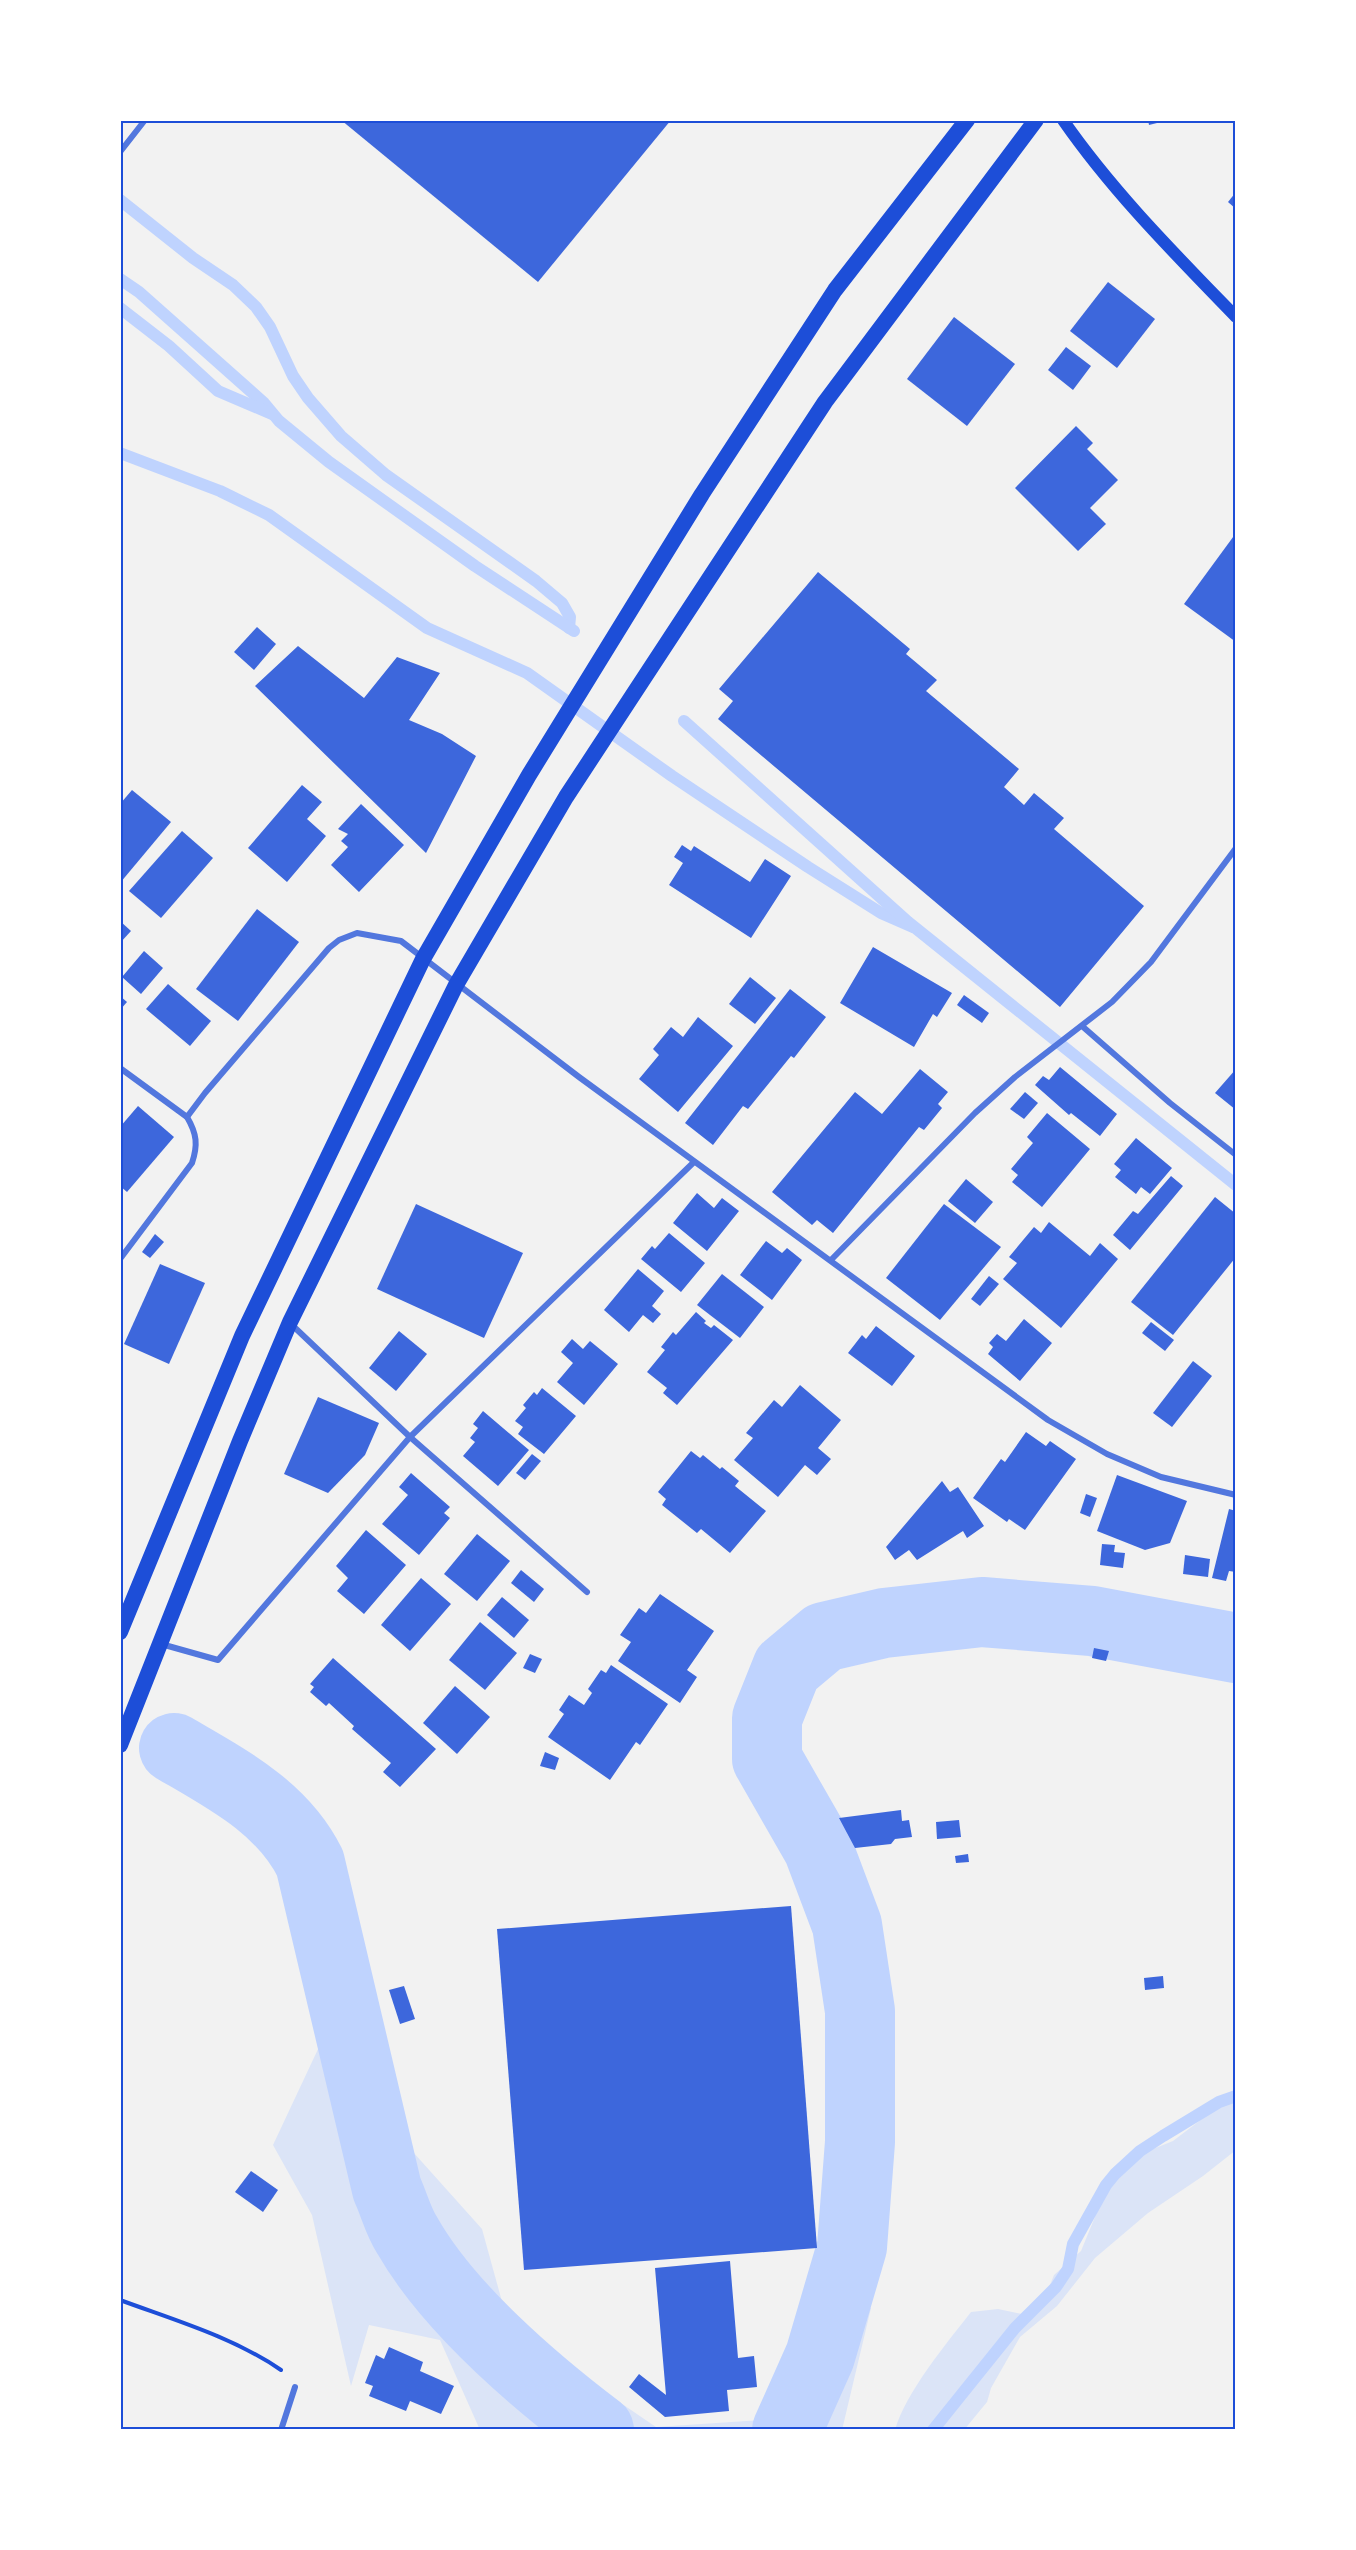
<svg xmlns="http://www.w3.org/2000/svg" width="1356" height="2550" viewBox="0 0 1356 2550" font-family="'Archivo Narrow',sans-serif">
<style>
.green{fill:#dbe4f7}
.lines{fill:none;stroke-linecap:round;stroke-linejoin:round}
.stream{stroke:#bfd3fe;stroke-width:12}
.river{stroke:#bfd3fe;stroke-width:70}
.building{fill:#3d67dc}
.path{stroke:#1d4ed8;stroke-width:4}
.minor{stroke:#5277de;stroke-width:6}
.secondary{stroke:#1d4ed8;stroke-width:12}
.trunk{stroke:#1d4ed8;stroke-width:16}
.neatline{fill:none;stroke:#1d4ed8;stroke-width:2}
</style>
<rect width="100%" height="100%" fill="#f2f2f2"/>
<g class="green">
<path d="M319,2047L482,2229L509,2327L656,2427L762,2420L777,2398L830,2303L871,2308L842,2430H480L440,2340L369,2325L351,2386L312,2215L273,2145Z"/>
<path d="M1236,2099V2150L1203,2176L1148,2213L1095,2258L1057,2306L1020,2337L991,2388L987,2402L964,2430H895C906,2392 946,2344 971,2312L998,2309L1022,2314L1046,2295L1054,2275L1081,2251L1104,2195L1128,2159L1173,2141L1223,2103Z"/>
</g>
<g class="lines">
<g class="stream">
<path d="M120,200L193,258L233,285L256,307L270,327L293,376L308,398L341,436L386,475L536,581L562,603L570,617L569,628"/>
<path d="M120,279L139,292L264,403L279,421L329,462L475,566L574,631"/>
<path d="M120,308L169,346L218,391L272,414"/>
<path d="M120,453L220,491L269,515L427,628L527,673L672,776L808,867L881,913L913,927"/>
<path d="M684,721L908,922L1236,1185"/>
<path d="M933,2430L1015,2328L1056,2287L1068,2269L1073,2244L1106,2185L1115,2174L1140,2151L1163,2136L1219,2102L1236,2096"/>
</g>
<g class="river">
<path d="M174,1748C227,1779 282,1807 310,1863L387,2189C394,2204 398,2221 407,2235C448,2307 533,2380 599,2430"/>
<path d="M787,2430L820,2356L852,2247L860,2142V2011L847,1925L818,1848L767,1759V1718L787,1668L824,1637L884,1623L982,1612L1092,1621L1236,1648"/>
</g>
</g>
<g class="building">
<path d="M341,120H671L538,282Z"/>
<path d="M1148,120H1165V121L1149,125Z"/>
<path d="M1236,192V209L1228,202Z"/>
<path d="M1108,282L1155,319L1117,368L1070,331Z"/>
<path d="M954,317L1015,364L967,426L907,379Z"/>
<path d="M1066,347L1091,366L1073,390L1048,370Z"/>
<path d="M1076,426L1093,443L1087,449L1118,480L1090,508L1106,524L1078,551L1015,488Z"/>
<path d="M1236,533V642L1184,604Z"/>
<path d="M818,572L910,649L906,654L937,680L926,691L1019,769L1004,787L1024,805L1034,793L1064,818L1054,829L1144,906L1060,1007L718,719L733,701L719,689Z"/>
<path d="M257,627L276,644L254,670L234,652Z"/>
<path d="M298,646L364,698L397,657L440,673L409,720L442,734L476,756L426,853L255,686Z"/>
<path d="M302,785L322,802L307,819L326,836L287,882L248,848Z"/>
<path d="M132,790L171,822L120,883V804Z"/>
<path d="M361,804L404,845L359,892L331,865L348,847L341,841L348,834L338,829Z"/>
<path d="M182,831L213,858L161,918L129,891Z"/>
<path d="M682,845L691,851L694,846L750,882L765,859L791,876L751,938L669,885L683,863L674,857Z"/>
<path d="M257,909L299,942L238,1021L196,989Z"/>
<path d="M120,921L131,931L120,943Z"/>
<path d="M873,947L952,993L937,1017L933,1014L914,1047L840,1003Z"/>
<path d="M144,951L163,968L141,994L122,977Z"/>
<path d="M750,977L776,998L755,1024L729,1004Z"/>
<path d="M168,984L211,1021L190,1046L146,1009Z"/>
<path d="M790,989L826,1017L794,1058L791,1056L748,1109L743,1106L713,1145L685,1123Z"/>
<path d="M964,995L989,1013L982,1023L957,1005Z"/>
<path d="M120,996L127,1002L120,1010Z"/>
<path d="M698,1017L733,1046L678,1112L639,1079L659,1055L653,1049L671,1027L683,1037Z"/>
<path d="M1060,1067L1117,1114L1100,1136L1071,1113L1069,1115L1035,1085L1043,1076L1049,1080Z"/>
<path d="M920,1069L948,1092L938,1104L942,1108L924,1130L919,1127L833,1233L817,1220L812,1225L772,1192L855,1092L882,1114Z"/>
<path d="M1236,1069V1110L1215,1093Z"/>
<path d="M1025,1092L1038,1103L1024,1119L1010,1109Z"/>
<path d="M138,1106L174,1137L127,1192L120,1186V1127Z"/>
<path d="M1047,1113L1090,1149L1042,1207L1012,1182L1018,1175L1011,1169L1033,1143L1027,1137Z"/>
<path d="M1136,1138L1172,1168L1150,1194L1141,1187L1136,1194L1115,1177L1121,1170L1114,1164Z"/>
<path d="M1171,1176L1183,1186L1130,1250L1113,1235L1133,1211L1138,1214Z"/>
<path d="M966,1179L993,1202L975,1223L948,1201Z"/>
<path d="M697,1193L714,1208L722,1198L739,1211L707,1251L673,1223Z"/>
<path d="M1215,1197L1236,1214V1257L1173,1335L1131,1302Z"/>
<path d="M416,1204L523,1253L484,1338L377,1289Z"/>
<path d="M944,1204L1001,1247L940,1320L886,1278Z"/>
<path d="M1049,1222L1090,1256L1100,1243L1118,1259L1061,1328L1003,1279L1017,1263L1009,1257L1034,1227L1041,1233Z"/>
<path d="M669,1233L705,1263L681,1292L641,1259L652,1246L655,1249Z"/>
<path d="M155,1234L164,1242L150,1258L142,1252Z"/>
<path d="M766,1241L782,1253L787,1248L802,1260L772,1300L740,1275Z"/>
<path d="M160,1264L205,1283L169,1364L124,1344Z"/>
<path d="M638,1269L664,1291L652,1306L661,1314L653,1323L643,1315L629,1332L604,1310Z"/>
<path d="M722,1274L764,1307L740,1338L697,1305Z"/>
<path d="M989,1276L999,1284L980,1306L971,1299Z"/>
<path d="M696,1312L706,1321L704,1323L711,1328L714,1325L733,1340L677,1405L663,1393L667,1388L647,1372L665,1350L661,1347L673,1332L676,1335Z"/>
<path d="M1024,1319L1052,1343L1020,1381L988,1354L993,1347L989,1343L997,1334L1006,1341Z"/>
<path d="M1151,1322L1174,1340L1165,1351L1142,1333Z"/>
<path d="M876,1326L915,1356L892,1386L848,1353L862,1335L866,1339Z"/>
<path d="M399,1331L427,1354L396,1391L369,1368Z"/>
<path d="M572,1339L583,1349L590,1341L618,1364L584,1405L557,1382L573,1363L561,1352Z"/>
<path d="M1193,1361L1212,1376L1172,1427L1153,1413Z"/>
<path d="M800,1385L841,1420L818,1448L831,1459L817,1475L805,1465L778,1497L734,1460L753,1438L746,1433L774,1400L782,1407Z"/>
<path d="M542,1388L576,1416L544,1454L518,1434L523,1427L515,1421L526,1408L523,1405L534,1392L537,1395Z"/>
<path d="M318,1397L379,1423L365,1455L328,1493L284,1474Z"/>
<path d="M483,1411L529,1450L498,1486L463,1456L475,1442L470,1438L478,1428L473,1424Z"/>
<path d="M1026,1432L1046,1446L1050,1441L1076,1459L1025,1530L1009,1519L1007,1522L973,1498L1001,1459L1005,1462Z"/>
<path d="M691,1451L700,1458L703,1455L720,1469L722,1467L739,1481L735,1486L766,1511L730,1553L701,1529L697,1533L662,1505L666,1499L658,1492Z"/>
<path d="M532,1454L541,1461L525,1480L516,1473Z"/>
<path d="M411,1473L450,1507L444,1513L450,1518L419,1555L382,1524L408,1495L399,1487Z"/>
<path d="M1117,1475L1187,1501L1170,1543L1145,1550L1097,1531Z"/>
<path d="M942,1481L950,1492L958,1487L984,1526L967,1538L963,1531L917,1560L909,1550L895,1560L886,1547Z"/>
<path d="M1086,1494L1097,1498L1090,1517L1080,1513Z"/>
<path d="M1229,1509L1236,1511V1572L1229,1571L1226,1581L1212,1578Z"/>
<path d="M366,1530L406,1565L364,1614L337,1591L348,1578L336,1566Z"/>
<path d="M477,1534L510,1561L477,1601L444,1574Z"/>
<path d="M1102,1544L1115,1545L1114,1552L1125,1553L1123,1568L1100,1565Z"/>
<path d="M1185,1555L1210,1559L1208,1577L1183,1574Z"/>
<path d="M521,1570L544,1589L534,1602L511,1583Z"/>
<path d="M421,1578L451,1604L410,1651L381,1625Z"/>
<path d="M660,1594L714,1631L687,1670L697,1677L680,1703L618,1661L631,1642L620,1635L639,1608L646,1613Z"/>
<path d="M502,1597L529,1620L514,1638L487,1615Z"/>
<path d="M480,1622L517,1653L485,1690L449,1660Z"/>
<path d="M1094,1648L1109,1651L1106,1661L1092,1658Z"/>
<path d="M530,1654L542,1659L535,1673L523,1668Z"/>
<path d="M333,1658L436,1749L400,1787L383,1772L391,1763L352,1729L354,1726L329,1703L326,1706L310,1692L314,1687L310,1684Z"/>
<path d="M611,1665L668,1704L640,1745L636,1742L610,1780L548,1737L564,1714L559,1710L569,1695L584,1705L592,1693L588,1689L601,1670L606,1673Z"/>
<path d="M455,1686L490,1717L457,1754L423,1723Z"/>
<path d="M545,1752L559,1758L555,1770L540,1766Z"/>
<path d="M901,1810L902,1821L909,1820L912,1837L895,1839L891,1844L855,1848L839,1818Z"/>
<path d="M959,1820L961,1837L937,1839L936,1822Z"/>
<path d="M968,1854L969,1862L956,1863L955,1856Z"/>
<path d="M791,1906L817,2248L524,2270L497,1929Z"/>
<path d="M1163,1976L1164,1988L1145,1990L1144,1978Z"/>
<path d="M404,1986L415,2019L400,2024L389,1990Z"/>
<path d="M251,2171L278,2190L263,2212L235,2192Z"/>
<path d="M730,2261L738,2358L754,2356L757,2387L727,2390L729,2411L665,2417L629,2387L639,2374L666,2395L655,2268Z"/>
<path d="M389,2347L423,2362L420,2371L454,2386L441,2414L410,2401L406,2411L369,2396L373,2386L365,2383L376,2355L384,2359Z"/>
</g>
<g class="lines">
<path class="path" d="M120,2300C174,2320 233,2337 281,2370"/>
<g class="minor">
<path d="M120,152L145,120"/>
<path d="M1082,1026L1170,1103L1236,1155"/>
<path d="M120,1068L187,1117L205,1093L329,948L339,940L357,933L401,941L579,1077L1048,1420L1107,1454L1161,1477L1236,1495"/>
<path d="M120,1259L192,1163C198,1145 197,1134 187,1117"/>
<path d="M831,1260L975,1113L1015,1077L1112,1002L1151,962L1236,848"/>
<path d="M292,1325L410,1437L587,1592"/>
<path d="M161,1644L218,1660L410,1437L694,1162"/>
<path d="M281,2430L295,2387"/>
</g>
<path class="secondary" d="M1063,120C1113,192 1175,254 1236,317"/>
<g class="trunk">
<path d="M120,1632L242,1336L423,959L529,775L702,494L835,290L967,120"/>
<path d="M120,1745L240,1441L290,1322L456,985L566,797L825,402L1036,120"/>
</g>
</g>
<rect width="1356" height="2550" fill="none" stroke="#ffffff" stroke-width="243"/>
<rect x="122" y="122" width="1112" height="2306" class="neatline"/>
</svg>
